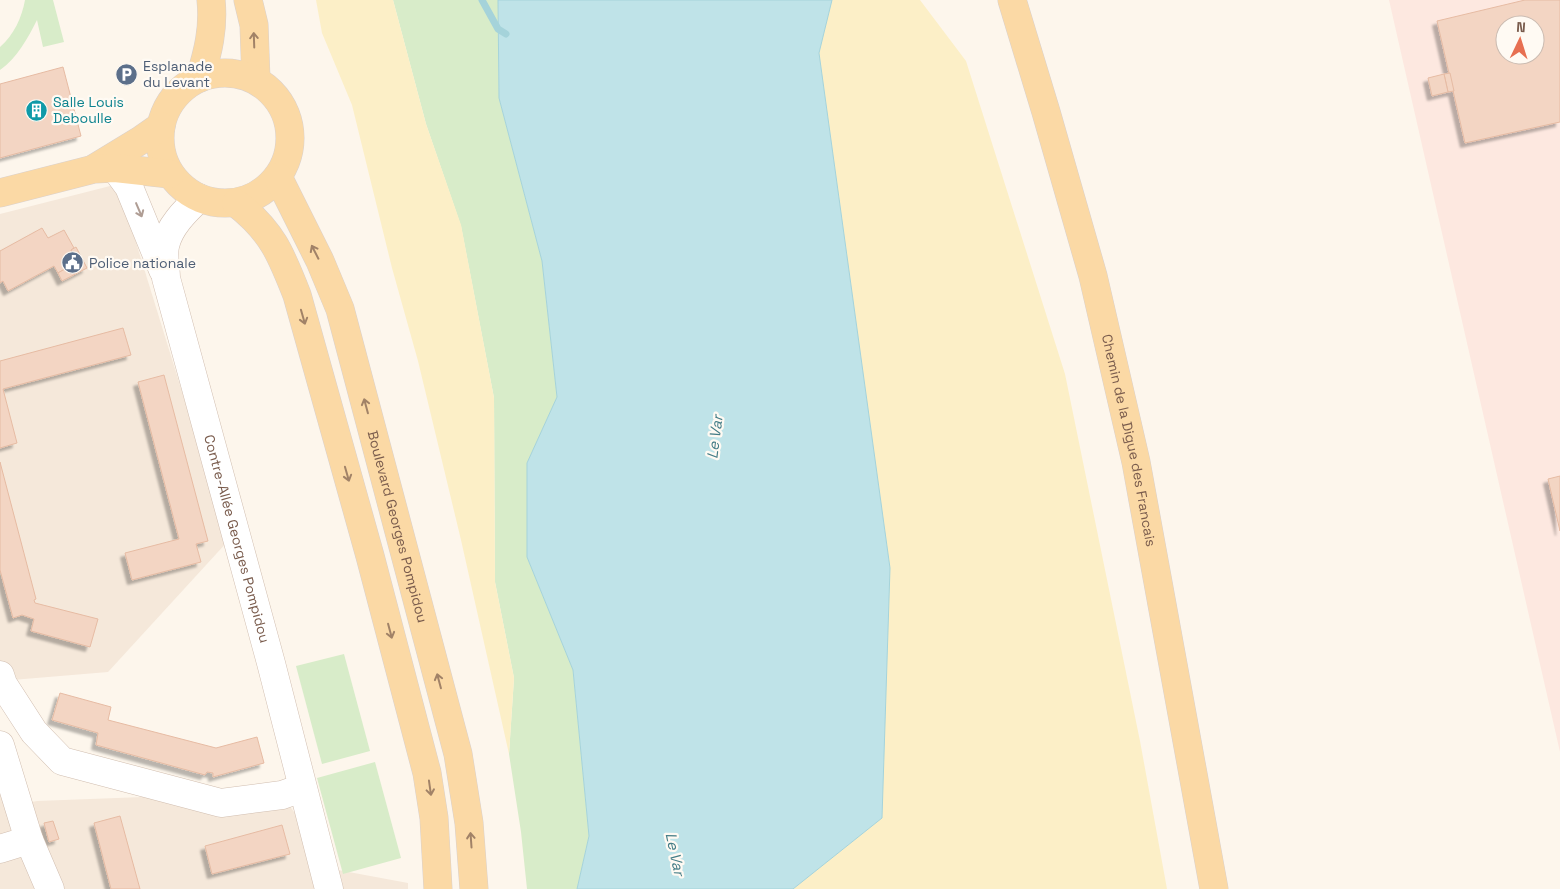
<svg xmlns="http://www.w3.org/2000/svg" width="1560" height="889" viewBox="0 0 1560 889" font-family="'Space Grotesk',sans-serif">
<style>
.residential{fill:#f5e8da}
.commercial{fill:#fde8e0;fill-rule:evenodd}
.green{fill:#d8ecc9}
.sand{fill:#fcefc7}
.water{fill:#bfe3e8;stroke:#a5d3da}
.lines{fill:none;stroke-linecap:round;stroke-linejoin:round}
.stream{stroke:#a5d3da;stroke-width:7}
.building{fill:#f3d5c3;stroke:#e6bba3;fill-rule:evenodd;filter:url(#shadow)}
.minor-casing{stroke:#d1beb0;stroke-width:29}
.major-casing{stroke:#dad1cd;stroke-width:29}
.minor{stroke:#fff;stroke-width:28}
.major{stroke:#fbd9a5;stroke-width:28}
.oneway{stroke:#a18267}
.oneway2{stroke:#af9d94}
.labels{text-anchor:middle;stroke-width:4.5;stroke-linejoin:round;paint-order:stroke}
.service-label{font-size:14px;fill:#4e5e75;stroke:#fffaf3;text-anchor:start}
.culture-label{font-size:14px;fill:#0d838f;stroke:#fffaf3;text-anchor:start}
.street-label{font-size:14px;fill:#7a5c4d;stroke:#fffaf3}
.water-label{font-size:15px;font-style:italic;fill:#437c86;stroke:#fffaf3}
</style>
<defs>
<filter id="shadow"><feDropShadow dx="-4.5" dy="4.5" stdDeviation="1" flood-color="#0004"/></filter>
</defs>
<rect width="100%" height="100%" fill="#fdf6ec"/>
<g class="residential">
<path d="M118,184L228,541L108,672L0,681V214Z"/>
<path d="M279,792L338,870L408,883V889H0V793L5,807L37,801Z"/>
</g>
<path class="commercial" d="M1389,0H1560V752ZM1505,25H1535V55H1505Z"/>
<g class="green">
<path d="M25,0H53L64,42L43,47L37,20C28,38 17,58 0,70V47C14,35 22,17 25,0Z"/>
<path d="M393,0H498L499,98L542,261L557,397L527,463V557L573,670L589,836L577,889H527L521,832L509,754L514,678L495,582L494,398L461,226L426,124Z"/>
<path d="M344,654L370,751L322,764L296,666Z"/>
<path d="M375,762L401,858L343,874L317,778Z"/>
</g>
<g class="sand">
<path d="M316,0H393L426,124L461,225L494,398L495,582L514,678L509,754L461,540L418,361L392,268L352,105L322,33Z"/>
<path d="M832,0H920L966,61L1065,374L1140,741L1167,889H793L882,818L890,568L819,53Z"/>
</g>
<path class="water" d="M498,0H832L819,53L890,568L882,818L793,889H577L589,836L573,670L527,557V463L557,397L542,261L499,98Z"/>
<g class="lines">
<path class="stream" d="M482,0L498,29L506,34"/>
</g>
<g class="building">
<path d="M1525,0H1560V122L1465,143L1437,21ZM1505,25H1535V55H1505Z"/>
<path d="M63,67L81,136L0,158V84Z"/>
<path d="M1450,73L1454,91L1448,92L1444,74Z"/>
<path d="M1444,74L1448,92L1432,96L1428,78Z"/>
<path d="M42,228L48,238L64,230L74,248L71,250L77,262L58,273L54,266L8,291L3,281L0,283V251Z"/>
<path d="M76,247L87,268L62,281L58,273L77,262L71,250Z"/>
<path d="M123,328L131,355L3,389L17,443L0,448V361Z"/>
<path d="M164,375L208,541L196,544L201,562L132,580L125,553L179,539L138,382Z"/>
<path d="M0,462L36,599L34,600L35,603L98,619L90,647L31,631L34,619L22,615L13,618L0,570Z"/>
<path d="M1560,476V531L1548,479Z"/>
<path d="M60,693L111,707L108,720L216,748L257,737L264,763L213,777V773L207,772L205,775L96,745L98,733L52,720Z"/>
<path d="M120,816L140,889H111L94,823Z"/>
<path d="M53,821L59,839L49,842L44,823Z"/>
<path d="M282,825L290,854L212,874L205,846Z"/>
</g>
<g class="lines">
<defs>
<g id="minor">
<path d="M115,168L129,187L163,270"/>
<path id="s1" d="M199,198C185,211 169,227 165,246C163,256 166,269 166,278L271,663L329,889"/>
<path d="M0,675L3,684L34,732L62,761L221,803L282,795L302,788"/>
<path d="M0,745L29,840L50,889"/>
<path d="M0,849L29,840"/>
</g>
<g id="major">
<path d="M248,0L254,25L256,80"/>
<path id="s2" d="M1012,0L1046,112L1093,276L1136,462L1214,889"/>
<circle cx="225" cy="138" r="65"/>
<path d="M200,78C208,52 214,28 211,0"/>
<path d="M95,168L141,140L161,126"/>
<path id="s3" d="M278,177L320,261L340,309L458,754L469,823L474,889"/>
<path d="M0,193L94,169L115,168L170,174"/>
<path d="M236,203C272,231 281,254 297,295L370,556L427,773L434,818L438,889"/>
</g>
</defs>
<use href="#minor" class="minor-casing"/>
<use href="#major" class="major-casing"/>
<use href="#minor" class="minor"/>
<use href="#major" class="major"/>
</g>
<defs><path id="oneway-shaft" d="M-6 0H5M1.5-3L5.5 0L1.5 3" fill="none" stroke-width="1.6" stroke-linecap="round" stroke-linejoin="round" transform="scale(1.25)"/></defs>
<g class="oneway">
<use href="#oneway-shaft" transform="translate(254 40) rotate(-92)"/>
<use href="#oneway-shaft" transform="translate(315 252) rotate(-117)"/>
<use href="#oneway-shaft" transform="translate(303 317) rotate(74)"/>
<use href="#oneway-shaft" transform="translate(366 406) rotate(-105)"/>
<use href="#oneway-shaft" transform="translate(347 474) rotate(74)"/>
<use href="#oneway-shaft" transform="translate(390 631) rotate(75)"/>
<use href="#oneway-shaft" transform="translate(439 681) rotate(-105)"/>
<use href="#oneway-shaft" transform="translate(430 788) rotate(82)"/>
<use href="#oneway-shaft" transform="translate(471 840) rotate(-94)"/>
</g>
<use class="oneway2" href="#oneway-shaft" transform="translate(139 210) rotate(67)"/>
<defs>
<symbol id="parking-disc" viewBox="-11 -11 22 22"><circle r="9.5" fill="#5c6f8a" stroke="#fffaf3"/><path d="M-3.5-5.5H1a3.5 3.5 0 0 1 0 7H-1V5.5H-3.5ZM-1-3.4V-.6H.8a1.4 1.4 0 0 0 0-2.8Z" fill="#fff"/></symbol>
<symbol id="building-disc" viewBox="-11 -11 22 22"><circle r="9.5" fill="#0f9aa8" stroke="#fffaf3"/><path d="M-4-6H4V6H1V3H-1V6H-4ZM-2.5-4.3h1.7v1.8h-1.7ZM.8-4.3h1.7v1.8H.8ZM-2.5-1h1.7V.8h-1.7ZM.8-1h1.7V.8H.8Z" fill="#fff"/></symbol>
<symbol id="civic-disc" viewBox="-11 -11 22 22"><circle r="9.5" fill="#5c6f8a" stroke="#fffaf3"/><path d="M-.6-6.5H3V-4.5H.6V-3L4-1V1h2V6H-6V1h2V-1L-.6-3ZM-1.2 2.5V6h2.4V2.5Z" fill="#fff"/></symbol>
</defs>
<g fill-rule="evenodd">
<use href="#parking-disc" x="114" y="62" width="25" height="25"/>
<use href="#building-disc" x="24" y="98" width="25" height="25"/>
<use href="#civic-disc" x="60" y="250" width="25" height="25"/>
</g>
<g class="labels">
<g class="service-label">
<text x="143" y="71">Esplanade<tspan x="143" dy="16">du Levant</tspan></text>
<text x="89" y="268">Police nationale</text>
</g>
<g class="culture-label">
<text x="53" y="107">Salle Louis<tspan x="53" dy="16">Deboulle</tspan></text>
</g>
<g class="street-label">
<text dy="5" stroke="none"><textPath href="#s2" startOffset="456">Chemin de la Digue des Francais</textPath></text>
<text dy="5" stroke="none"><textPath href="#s3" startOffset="371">Boulevard Georges Pompidou</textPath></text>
<text dy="5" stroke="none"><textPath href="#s1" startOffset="362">Contre-Allée Georges Pompidou</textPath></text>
</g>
<g class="water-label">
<text transform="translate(715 437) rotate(-83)" y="5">Le Var</text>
<text transform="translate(675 854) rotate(78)" y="5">Le Var</text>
</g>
</g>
<g transform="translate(1520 40) rotate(4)"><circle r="24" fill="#fffaf3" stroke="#cabbb1"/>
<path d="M0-4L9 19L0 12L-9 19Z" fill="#e76f51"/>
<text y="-8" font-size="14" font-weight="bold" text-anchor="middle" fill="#7a5c4d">N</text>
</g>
</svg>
